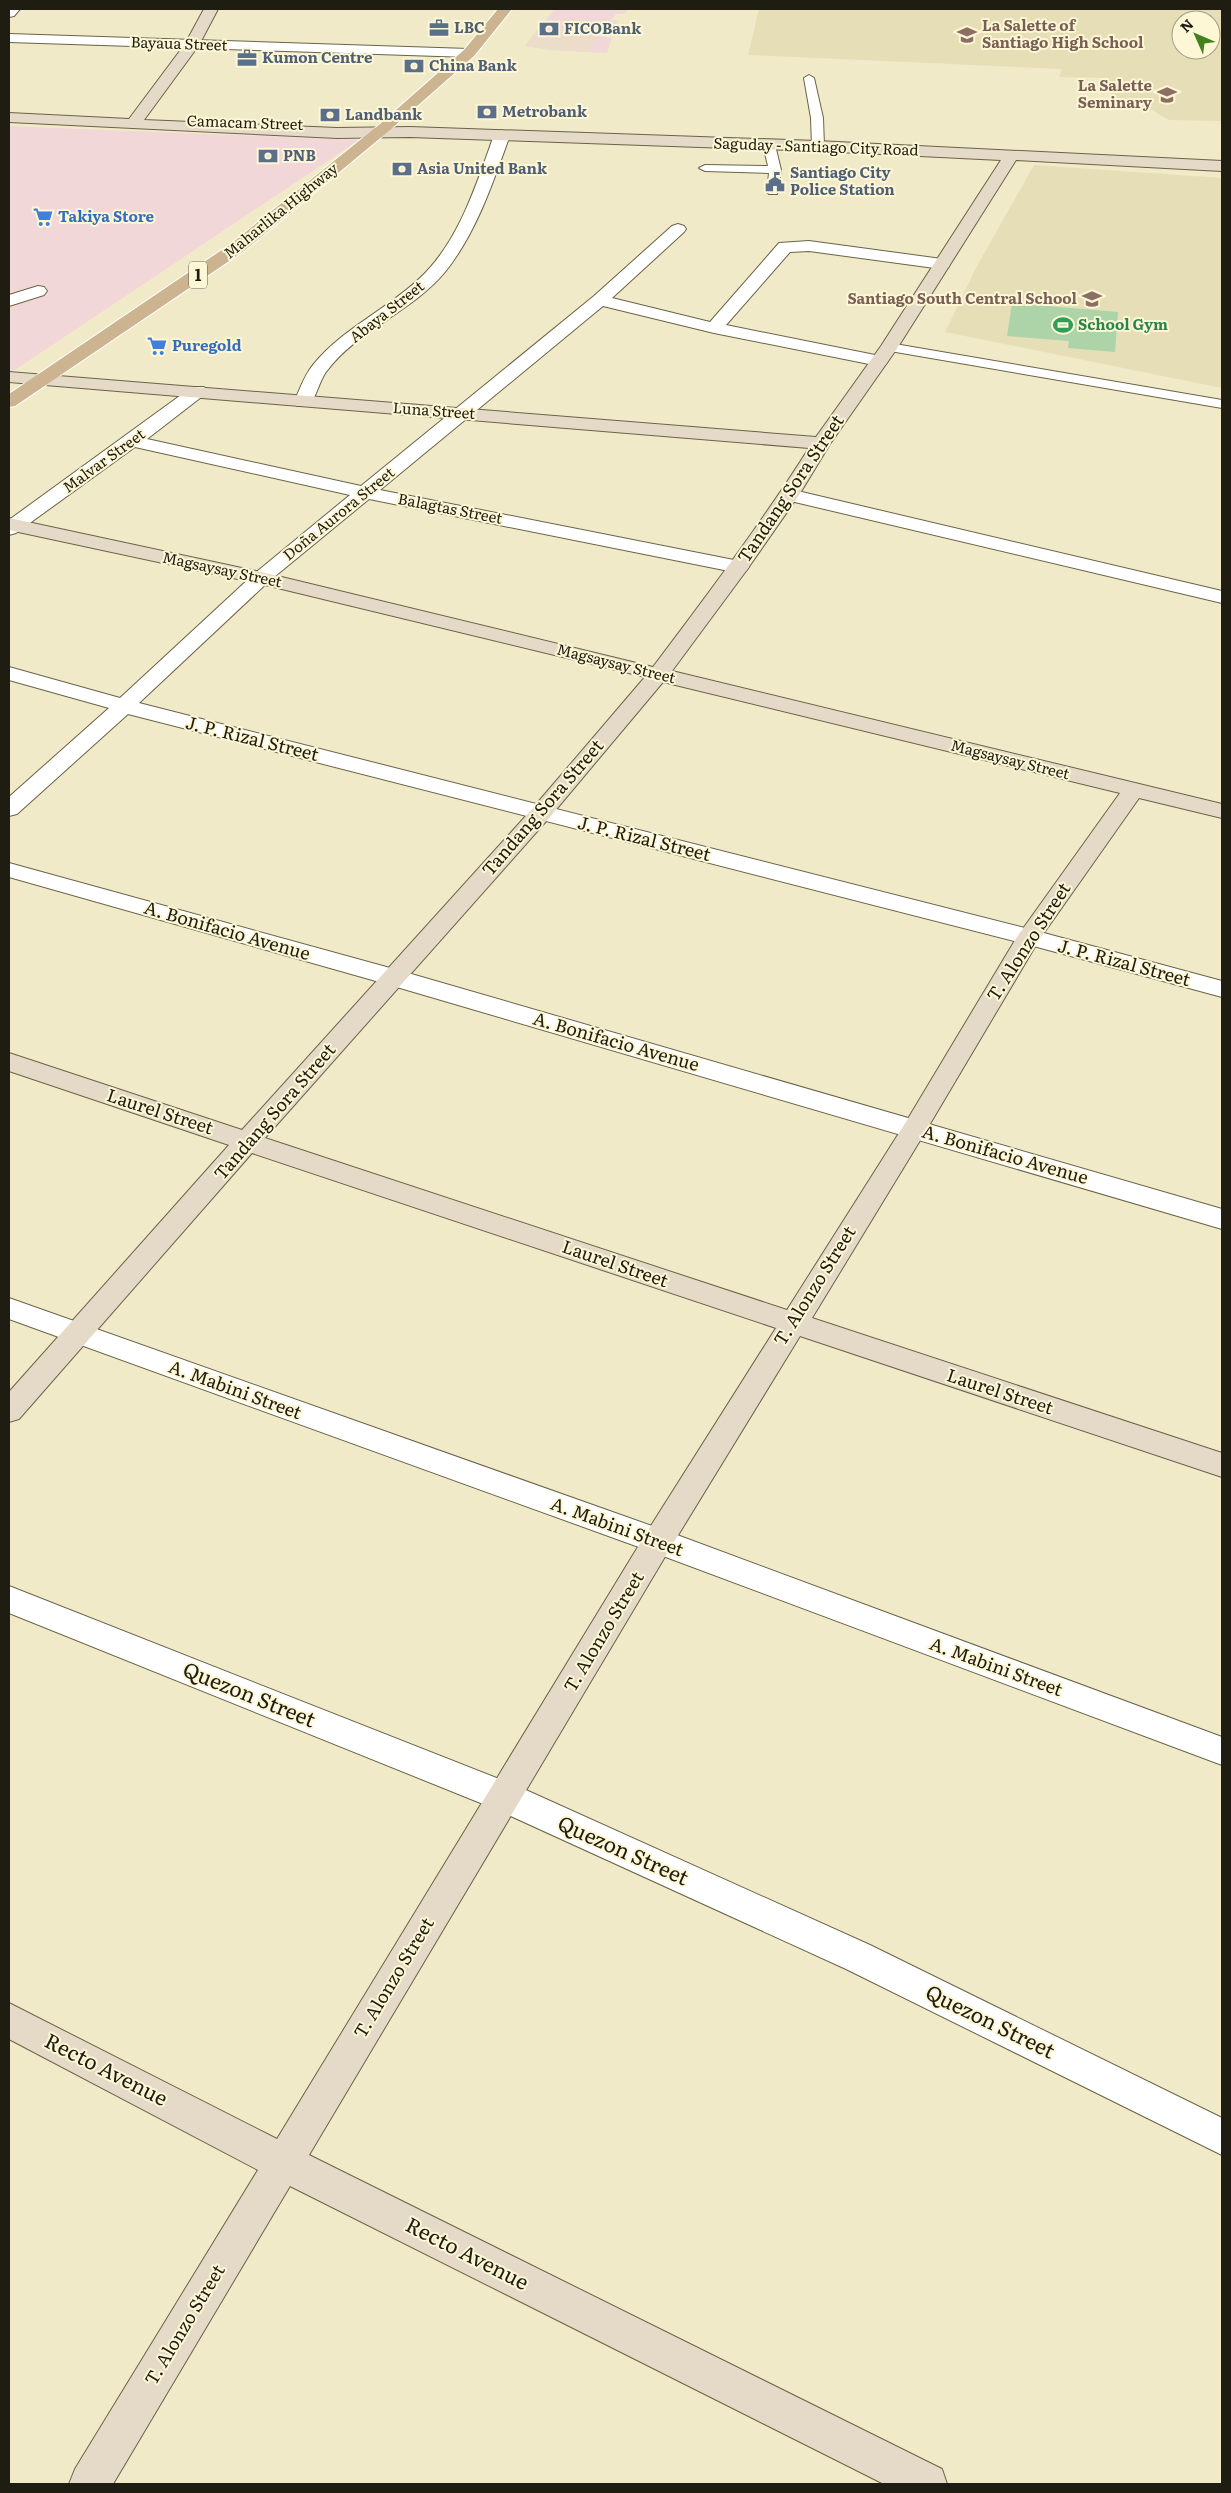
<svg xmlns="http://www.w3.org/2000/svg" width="1231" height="2493" viewBox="0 0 1231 2493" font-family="Literata,serif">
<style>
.commercial{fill:#f2d7d8}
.industrial{fill:#ebddc9}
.built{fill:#e6deb6;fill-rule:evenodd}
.green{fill:#add4a8}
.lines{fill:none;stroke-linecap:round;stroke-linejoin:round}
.lane-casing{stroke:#696447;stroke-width:2}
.street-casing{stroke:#696447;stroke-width:2}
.secondary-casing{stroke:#696447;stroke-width:2}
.primary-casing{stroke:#fff;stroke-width:2}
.lane{fill:#fff;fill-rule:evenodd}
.street{fill:#fff;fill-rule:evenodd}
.secondary{fill:#e5dac7;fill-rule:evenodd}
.primary{fill:#cbb48f;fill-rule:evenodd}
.labels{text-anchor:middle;stroke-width:4;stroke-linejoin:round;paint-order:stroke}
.far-education-label{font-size:15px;font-weight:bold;fill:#785e54;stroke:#fdf7d6;text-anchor:end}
.far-service-label{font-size:15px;font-weight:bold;fill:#4e5e75;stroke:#fdf7d6;text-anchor:start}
.far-street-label{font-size:15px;fill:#1f1d11;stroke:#fdf7d6}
.far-shop-label{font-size:15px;font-weight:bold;fill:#366cbe;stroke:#fdf7d6;text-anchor:start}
.far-leisure-label{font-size:15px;font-weight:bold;fill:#27864d;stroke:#fdf7d6;text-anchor:start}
.shield{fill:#fdf7d6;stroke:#625e4c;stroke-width:1}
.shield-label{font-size:16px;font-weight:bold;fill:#1f1d11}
.street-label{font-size:18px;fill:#1f1d11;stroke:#fdf7d6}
.near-street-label{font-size:21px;fill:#1f1d11;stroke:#fdf7d6}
</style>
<rect width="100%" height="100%" fill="#f0eac9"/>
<g class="commercial">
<path d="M555,9H628L624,14H616L611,20L618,21L610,32L603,31L599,36L612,38L607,53L551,50L525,46Z"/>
<path d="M9,126L359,140L9,374Z"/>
</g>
<path class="industrial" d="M537,30L599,36L587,52L551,50L525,46Z"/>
<g class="built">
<path d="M759,9H1222V121L1169,120L1152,110L1115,109L1106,78L1059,77L1062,69L748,55ZM1181,20H1211V50H1181Z"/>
<path d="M1034,165L1222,178V388L945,332L977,266Z"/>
</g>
<path class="green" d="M1012,303L1118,312L1115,352L1068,348L1069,341L1007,336Z"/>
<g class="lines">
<defs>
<g id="lane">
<path d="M809,75L814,78L823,118L824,146L818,149L812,146L811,118L804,78Z"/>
<path d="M769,142L775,145L781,170L777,194H769L767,192L769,173L705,171L699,168L705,165L768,166L763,145Z"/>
<path d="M889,343L1222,400V408L884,350L883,347Z"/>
</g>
<g id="street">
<path d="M9,9H20L14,16L9,17Z"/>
<path d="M9,34L469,49L476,53L469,57L9,42Z"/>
<path d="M502,130L510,135C493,182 477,232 445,272C412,312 357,330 326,372C319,382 317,395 309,406H297L294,402C300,389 304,376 313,365C342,329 386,310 419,279C459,242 476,185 494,135Z"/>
<path d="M678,224L684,226L686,229L684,232L612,298L710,322L779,243L809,241L942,259L948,260L950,264L948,268L942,269L809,251L790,252L726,325L885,357L888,361L885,365L879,366L714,333L603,306L380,490L739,561L746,563L749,567L746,571L739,573L369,499L268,582L139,703L1029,929L1222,981V997L1026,944L128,714L17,814L9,816V797L109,708L9,680V667L120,698L254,574L350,495L135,447L16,533L9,535V520L192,387H204L207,391L204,395L147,439L361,486L594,296L672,226Z"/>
<path d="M38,286L44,287L47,291L44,295L9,306V295Z"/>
<path d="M789,489L1222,591V603L782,499L779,495L782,491Z"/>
<path d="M9,863L401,971L1222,1209V1229L383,983L9,877Z"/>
<path d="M9,1298L669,1532L1222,1737V1765L647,1550L9,1319Z"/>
<path d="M9,1586L517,1786L870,1945L1222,2118V2155L846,1969L493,1808L9,1613Z"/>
</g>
<path id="secondary" d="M204,9H218L199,45L144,120L337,128L410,127L818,141L1222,161V171L1016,160L898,347L830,444L799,495L746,571L672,671L1222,804V818L1139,798L1039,940L924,1134L812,1318L1222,1453V1477L800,1336L669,1550L309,2155L942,2469L947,2484H884L290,2186L113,2484H69L75,2469L258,2170L9,2039V2003L277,2139L647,1532L776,1328L252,1153L19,1419L9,1422V1392L229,1145L9,1071V1053L242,1130L533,808L645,677L261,584L9,530V518L261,572L653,667C707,595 761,524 809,448L9,382V372L816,437L881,346L1001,160L818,151L410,137L337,138L9,122V113L129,119L185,44ZM663,682L1120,793L1017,937L906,1122L787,1310L265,1138L549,818Z"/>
<path id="primary" d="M498,9H512L474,56L390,130L244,251L15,406L9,407V394L232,243L380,124L464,50Z"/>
</defs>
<use href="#lane" class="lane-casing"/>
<use href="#street" class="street-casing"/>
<use href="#secondary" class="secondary-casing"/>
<use href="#primary" class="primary-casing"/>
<use href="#lane" class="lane"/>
<use href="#street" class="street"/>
<use href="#secondary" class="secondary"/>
<use href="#primary" class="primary"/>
</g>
<defs>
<symbol id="office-bare" viewBox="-9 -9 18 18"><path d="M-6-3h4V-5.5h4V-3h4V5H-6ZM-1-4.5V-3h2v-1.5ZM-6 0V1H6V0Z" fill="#5c6f8a" stroke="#fdf7d6" stroke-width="2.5" paint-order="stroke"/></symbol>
<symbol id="bank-bare" viewBox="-9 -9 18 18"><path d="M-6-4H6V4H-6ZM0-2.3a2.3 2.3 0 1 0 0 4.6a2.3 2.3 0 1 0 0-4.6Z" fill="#5c6f8a" stroke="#fdf7d6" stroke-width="2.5" paint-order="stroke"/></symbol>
<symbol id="school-bare" viewBox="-9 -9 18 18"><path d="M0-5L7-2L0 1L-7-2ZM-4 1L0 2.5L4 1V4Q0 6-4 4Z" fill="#8d6e63" stroke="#fdf7d6" stroke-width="2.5" paint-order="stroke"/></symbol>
<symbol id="university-bare" viewBox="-9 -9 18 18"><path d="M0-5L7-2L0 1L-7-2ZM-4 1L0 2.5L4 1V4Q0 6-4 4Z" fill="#8d6e63" stroke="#fdf7d6" stroke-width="2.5" paint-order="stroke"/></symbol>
<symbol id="civic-bare" viewBox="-9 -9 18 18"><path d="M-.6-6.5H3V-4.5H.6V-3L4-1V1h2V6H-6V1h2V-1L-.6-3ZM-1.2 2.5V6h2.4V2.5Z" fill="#5c6f8a" stroke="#fdf7d6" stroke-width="2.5" paint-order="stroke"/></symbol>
<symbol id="supermarket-bare" viewBox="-9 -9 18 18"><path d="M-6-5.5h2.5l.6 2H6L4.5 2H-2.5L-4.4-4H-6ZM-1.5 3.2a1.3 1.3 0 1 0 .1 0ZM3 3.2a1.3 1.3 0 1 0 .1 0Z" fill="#3f7fe0" stroke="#fdf7d6" stroke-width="2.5" paint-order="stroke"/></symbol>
<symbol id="stadium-bare" viewBox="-9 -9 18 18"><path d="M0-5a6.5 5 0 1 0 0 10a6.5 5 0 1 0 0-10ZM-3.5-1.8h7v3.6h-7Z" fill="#2e9e5b" stroke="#fdf7d6" stroke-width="2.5" paint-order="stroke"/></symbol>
</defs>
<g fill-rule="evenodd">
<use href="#office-bare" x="425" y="14" width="28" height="28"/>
<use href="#bank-bare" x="535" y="15" width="28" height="28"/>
<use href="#school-bare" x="953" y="21" width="28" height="28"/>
<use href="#office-bare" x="233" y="44" width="28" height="28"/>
<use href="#bank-bare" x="400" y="52" width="28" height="28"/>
<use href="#university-bare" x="1153" y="81" width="28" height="28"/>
<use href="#bank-bare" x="473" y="98" width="28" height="28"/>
<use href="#bank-bare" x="316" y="101" width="28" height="28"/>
<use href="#bank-bare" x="254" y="142" width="28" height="28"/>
<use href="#bank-bare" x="388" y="155" width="28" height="28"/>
<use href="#civic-bare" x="761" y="168" width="28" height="28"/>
<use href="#supermarket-bare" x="29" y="203" width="28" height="28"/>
<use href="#school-bare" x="1078" y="285" width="28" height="28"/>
<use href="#stadium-bare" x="1049" y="311" width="28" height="28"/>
<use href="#supermarket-bare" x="143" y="332" width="28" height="28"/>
</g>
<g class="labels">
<g class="far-education-label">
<text x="982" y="31" text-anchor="start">La Salette of<tspan x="982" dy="17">Santiago High School</tspan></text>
<text x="1152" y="91">La Salette<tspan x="1152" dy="17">Seminary</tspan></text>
<text x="1077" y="304">Santiago South Central School</text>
</g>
<g class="far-service-label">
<text x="454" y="33">LBC</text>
<text x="564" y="34">FICOBank</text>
<text x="262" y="63">Kumon Centre</text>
<text x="429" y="71">China Bank</text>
<text x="502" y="117">Metrobank</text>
<text x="345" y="120">Landbank</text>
<text x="283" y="161">PNB</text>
<text x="417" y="174">Asia United Bank</text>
<text x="790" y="178">Santiago City<tspan x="790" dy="17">Police Station</tspan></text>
</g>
<g class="far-street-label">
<text transform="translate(179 44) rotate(2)" y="5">Bayaua Street</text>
<text transform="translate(245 123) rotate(2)" y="5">Camacam Street</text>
<text transform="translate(816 147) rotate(2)" y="5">Saguday - Santiago City Road</text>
<text transform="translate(281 211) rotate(-39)" y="5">Maharlika Highway</text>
<text transform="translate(387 312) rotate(-38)" y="5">Abaya Street</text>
<text transform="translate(434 411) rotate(4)" y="5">Luna Street</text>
<text transform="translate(104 461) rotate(-36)" y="5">Malvar Street</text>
<text transform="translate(450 509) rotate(11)" y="5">Balagtas Street</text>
<text transform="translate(339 514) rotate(-39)" y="5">Doña Aurora Street</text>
<text transform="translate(222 570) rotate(12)" y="5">Magsaysay Street</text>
<text transform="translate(616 664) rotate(14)" y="5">Magsaysay Street</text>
<text transform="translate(1010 760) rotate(14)" y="5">Magsaysay Street</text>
</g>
<g class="far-shop-label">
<text x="58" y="222">Takiya Store</text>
<text x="172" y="351">Puregold</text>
</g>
<g class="far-leisure-label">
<text x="1078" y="330">School Gym</text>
</g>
<rect class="shield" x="189" y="261.5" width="18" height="27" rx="4"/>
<g class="shield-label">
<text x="198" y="281">1</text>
</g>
<g class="street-label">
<text transform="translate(791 489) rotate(-56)" y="6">Tandang Sora Street</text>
<text transform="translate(252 739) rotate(14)" y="6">J. P. Rizal Street</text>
<text transform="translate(543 808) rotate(-49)" y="6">Tandang Sora Street</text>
<text transform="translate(644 839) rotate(14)" y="6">J. P. Rizal Street</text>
<text transform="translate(227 931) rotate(16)" y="6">A. Bonifacio Avenue</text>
<text transform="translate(1029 942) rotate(-57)" y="6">T. Alonzo Street</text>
<text transform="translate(1124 963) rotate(15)" y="6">J. P. Rizal Street</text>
<text transform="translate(616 1042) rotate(16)" y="6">A. Bonifacio Avenue</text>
<text transform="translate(160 1112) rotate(18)" y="6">Laurel Street</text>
<text transform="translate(275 1112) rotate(-49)" y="6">Tandang Sora Street</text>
<text transform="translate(1005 1155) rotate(16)" y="6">A. Bonifacio Avenue</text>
<text transform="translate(615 1264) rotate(19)" y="6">Laurel Street</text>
<text transform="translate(815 1286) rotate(-58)" y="6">T. Alonzo Street</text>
<text transform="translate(235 1390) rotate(20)" y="6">A. Mabini Street</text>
<text transform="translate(1000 1392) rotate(18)" y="6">Laurel Street</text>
<text transform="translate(617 1527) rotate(20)" y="6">A. Mabini Street</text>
<text transform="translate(604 1632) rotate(-59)" y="6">T. Alonzo Street</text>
<text transform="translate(996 1667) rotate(20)" y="6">A. Mabini Street</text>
<text transform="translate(394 1978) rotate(-59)" y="6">T. Alonzo Street</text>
<text transform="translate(185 2325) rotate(-59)" y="6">T. Alonzo Street</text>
</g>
<g class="near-street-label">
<text transform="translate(249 1695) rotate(22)" y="7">Quezon Street</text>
<text transform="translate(623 1851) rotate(24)" y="7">Quezon Street</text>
<text transform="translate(990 2022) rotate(26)" y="7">Quezon Street</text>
<text transform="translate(106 2070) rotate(27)" y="7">Recto Avenue</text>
<text transform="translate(467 2254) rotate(27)" y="7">Recto Avenue</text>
</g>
</g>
<rect width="1231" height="2493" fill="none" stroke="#1f1d11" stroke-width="20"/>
<g transform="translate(1196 35) rotate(315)"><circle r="24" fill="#fdf7d6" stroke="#a4a087"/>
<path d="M0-4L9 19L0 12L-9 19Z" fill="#43811f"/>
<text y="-8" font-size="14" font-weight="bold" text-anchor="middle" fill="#1f1d11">N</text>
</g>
</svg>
